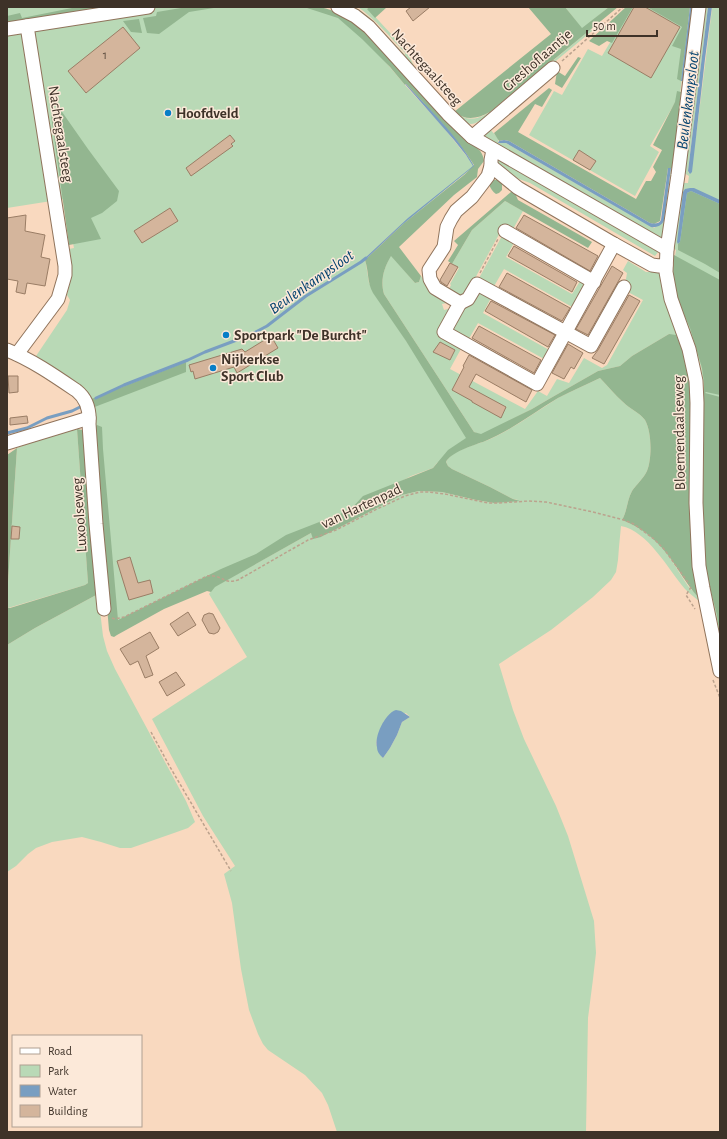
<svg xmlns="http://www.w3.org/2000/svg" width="727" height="1139" viewBox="0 0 727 1139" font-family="'Alegreya Sans',sans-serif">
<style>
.green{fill:#b9d9b6;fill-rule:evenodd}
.forest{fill:#93b690}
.water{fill:#799ec1}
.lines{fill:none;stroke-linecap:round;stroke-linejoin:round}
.stream{stroke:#799ec1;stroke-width:3}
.building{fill:#d4b59c;stroke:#9a7d65}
.minor-casing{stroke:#90745c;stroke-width:15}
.path{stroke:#bba28d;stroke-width:1.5;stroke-dasharray:3 2;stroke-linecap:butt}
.minor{stroke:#fff;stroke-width:13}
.poi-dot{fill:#087ec7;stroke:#fce9d9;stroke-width:1.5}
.labels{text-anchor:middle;stroke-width:3;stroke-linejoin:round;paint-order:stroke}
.number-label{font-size:13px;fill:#645345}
.street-label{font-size:15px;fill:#3e3228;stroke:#fce9d9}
.poi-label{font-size:15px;font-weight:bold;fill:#3e3228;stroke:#fce9d9;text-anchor:start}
.water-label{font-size:16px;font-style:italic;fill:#03426f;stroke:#fce9d9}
</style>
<rect width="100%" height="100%" fill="#f9d9bf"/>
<g class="green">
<path d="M7,7H313L341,17L361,33L405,85L443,127L473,164V167L391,234L366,258L357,265L365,260L366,264L369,283L473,444L437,463L433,468L411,476L350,510L111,636L91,405L34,359L67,310L70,300L67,295C71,279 72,265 69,249L74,248L64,199L7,208Z"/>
<path d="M346,7H355L369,17L405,55V53C390,37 376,20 358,7H366L406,50L415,68L454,112C469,123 480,119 495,109L591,29L592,31L481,123L479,121C473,125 468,125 463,120L461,122L376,29L359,15Z"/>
<path d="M565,7H609L582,29Z"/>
<path d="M631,7H648L688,30L680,94L650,146L659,152L635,196L529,135L554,91L562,95L588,49L602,56Z"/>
<path d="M703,7H708L688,171L689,173L697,129L712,9V7H720V639L714,606L706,575L703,532L702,485L704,387L701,367L694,344L674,288L673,269L676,250L673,248L683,183H688L689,176L684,173Z"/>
<path d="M488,127L498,138V142L500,143H506L654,228L664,221L671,169L669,168H673L663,238L661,239L484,137V135Z"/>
<path d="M497,157L659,251L655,256L530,183L519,179L496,164Z"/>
<path d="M505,201L523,211L512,231L503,227L467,293L460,296L448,291L451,285L450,284L459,268L452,264L472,230Z"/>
<path d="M503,234L515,241L506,257L572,294L582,278L587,284L574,308L504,269L493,288L478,280Z"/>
<path d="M391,255L415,283L419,282L421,276L432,290L451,302L442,304L444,310L452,308L438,333L462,347L450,369L525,409L538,391L547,396L557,379L569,383L584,358L602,368L607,365L643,300L626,291L622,285L626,279L627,273L623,270L628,261L646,272H661L683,344L669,334L632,356L620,366L598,371L549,399L532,409L481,435L474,432L384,294C380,280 384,268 391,255Z"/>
<path d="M479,291L492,296L483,313L551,351L546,360L478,323L467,342L451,331L459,314Z"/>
<path d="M600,378C608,386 615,395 623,402C630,409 639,412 645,420C652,432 652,459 647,471C643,479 636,485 632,491C627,500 627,512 622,520C641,528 656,538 668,555C675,565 681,576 688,586C692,591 698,594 699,601C694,597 689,593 685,589C668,569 648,531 621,526L619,547L618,560L616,572L611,580L593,597L551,630L499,664L513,710L524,739L556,806L568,836L594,921L596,953L593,979L588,1018L586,1132H337L328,1105L322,1093L305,1075L268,1050L263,1044L258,1034L249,1010L241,969L232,903L224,874L235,866L203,816L152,719L247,657L209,594L214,587L311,533L321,537L402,495L419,491L442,492L476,500L494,503L518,500L513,499L490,487L452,469L448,466L446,462C450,452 473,445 483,442C509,432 534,413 558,398C571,391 586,385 600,378ZM406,713L410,717L402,722L397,735L390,748L383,758L376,744L377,739L384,721Z"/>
<path d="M77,429L88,583L85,585L8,608L7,597L17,448L50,436Z"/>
<path d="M98,594L103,636L107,651L115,669L186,801L195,822L188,828L174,833L131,848H120L101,842L82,837L52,842L36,848L28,854L16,866L7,872V645L35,628Z"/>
</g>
<g class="forest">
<path d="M77,7H126L7,26V16L20,13L22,18Z"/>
<path d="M187,7H220L189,12L159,34L147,33L143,18L156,16L157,12Z"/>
<path d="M300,7C307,7 313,6 319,7C338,10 353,22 367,33L466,140C475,146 483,150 484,161L478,169L477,177L454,195L399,247L421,276L419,282L415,283L391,256C384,268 380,280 384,294L474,432L481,434L532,409L549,399L598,371L620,366L632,356L669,334L676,335L685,355L691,386L698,597C686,584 678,568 667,554C654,537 641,528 622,520C627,512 627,500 632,491C636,485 643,479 647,471C652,459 652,432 645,420C639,412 630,409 623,402C615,395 608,386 600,378C586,385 571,391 558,398C533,413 509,432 483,442C473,445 450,453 446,462L448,466L452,469L490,487L513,499L520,501L494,503L476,500L442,492L419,491L402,495L321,537L313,539L311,533L215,587L211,592L207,591L164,609L117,635L114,637L111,636L109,630L93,440L95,427L97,425L102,427L103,449L118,620L221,569L256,554L286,535L350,510L363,496L433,468L448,450L466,438L406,341L373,293C367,282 369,272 365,260L403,224L464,175L474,165C455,135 430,110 406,84H405V85L390,67L362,39L338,18L307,8Z"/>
<path d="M369,7H387L375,18L367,9Z"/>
<path d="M528,7H565L582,28L609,7H618L490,112C477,119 466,121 454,112L551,34Z"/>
<path d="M626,7H633L612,43L607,41L599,46L589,41Z"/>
<path d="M647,7H690L681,81L677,79L681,49L672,46L682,27Z"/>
<path d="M139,19L142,33L131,32L123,21Z"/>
<path d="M578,57L581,58L562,88L555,84L557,71L565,76Z"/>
<path d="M549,88L552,90L542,107L535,104L518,132L636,199L646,181H651L656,172L653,167L662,150L653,145L675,102L677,91L681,92L673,168H668L660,221L654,224L650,223L509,141L504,140L499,141L494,133Z"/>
<path d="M60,109L88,149L119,191L117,201L102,213L91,218L101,239L69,245L51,115Z"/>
<path d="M493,180H500L502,184V190L499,193L496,194C493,192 490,188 489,184Z"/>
<path d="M514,191L518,200L592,242L588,248L505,201L472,230L452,264L448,261L458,245L454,241L511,192Z"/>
<path d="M691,191L720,204V273L705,264L678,250V244L680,242L687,193Z"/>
<path d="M674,255L720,280V395L706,392L705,393L720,397V636L717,615L708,580L705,563L703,502L704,382L702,368L690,328L677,299L673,281Z"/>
<path d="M186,362V372L92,408L89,400Z"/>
<path d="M77,429L83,430L85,433L98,594L35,628L7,645V606L8,608H10L85,585L88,583Z"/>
<path d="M17,448L7,597V455Z"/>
</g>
<g class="water">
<path d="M690,7H692L684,80L682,81H681Z"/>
<path d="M708,7H712L705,59L692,172L690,174L688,171Z"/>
<path d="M405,84H406C429,109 458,136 474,166L403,224L365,260L364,259L408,218L473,166L466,155L454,140Z"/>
<path d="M504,140L509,141L650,223C655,224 659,224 661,220L668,168H671L664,221C661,226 656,228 651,227L506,143H498L499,141Z"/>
<path d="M690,188H694L720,200V204L691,191L687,193L680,242L678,244L677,242L683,192L685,189Z"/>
<path d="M396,710L401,711L410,717L402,722L397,735L390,748L383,758C380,755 377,752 377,747C374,737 385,713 396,710Z"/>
</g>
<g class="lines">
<g class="stream">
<path d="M96,398L124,385L188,360L205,352L250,335L267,326L306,296L361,262L366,258"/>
<path d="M7,433L27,428L47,418L72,411L80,407"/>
</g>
</g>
<g class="building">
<path d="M411,7H430L413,21L406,11Z"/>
<path d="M634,7H645L680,27L651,78L608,53Z"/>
<path d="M123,27L140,48L86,93L68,71Z"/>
<path d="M230,135L235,141L231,144L233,146L191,176L186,168Z"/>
<path d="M579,150L596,161L590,170L573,160Z"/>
<path d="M170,208L178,221L142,243L134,231Z"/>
<path d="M26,215L25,231L45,235L41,257L50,259L45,286L27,283L25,294L16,292L18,281L7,279V218Z"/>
<path d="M524,215L598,256L590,271L516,228Z"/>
<path d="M514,246L577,282L572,292L508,256Z"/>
<path d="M450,263L458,267L447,286L441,282L440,280Z"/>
<path d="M612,266L623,273L588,335L576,329Z"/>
<path d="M507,273L570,308L562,321L499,287Z"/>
<path d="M629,295L640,301L604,364L592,358L598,350Z"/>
<path d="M491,301L555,335L548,347L485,311Z"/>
<path d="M479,326L541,360L534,373L472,338Z"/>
<path d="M271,336L278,348L237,373L234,367L195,379L193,371L191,372L189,365L242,349L245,352Z"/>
<path d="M440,342L455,350L450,360L433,352Z"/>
<path d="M568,344L583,353L574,369L571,367L564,379L552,373Z"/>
<path d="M469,355L532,390L526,402L476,374L469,387L506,407L501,418L472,402V401L452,390L464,367L463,366Z"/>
<path d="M8,376H18V392L9,393Z"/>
<path d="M27,416L28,423L10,425V418Z"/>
<path d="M12,526L20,527L19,539H11Z"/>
<path d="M130,557L138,583L150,580L153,593L129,600L117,561Z"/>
<path d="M188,612L196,625L178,636L170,624Z"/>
<path d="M209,613L213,614L220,628L218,632L214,634L209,633L202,620L204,615Z"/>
<path d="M150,632L159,648L146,656L153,675L145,678L138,661L130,665L120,649Z"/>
<path d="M176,672L185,685L167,696L159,682Z"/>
</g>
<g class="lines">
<defs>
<g id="minor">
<path d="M338,7L355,16L369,27L448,114L472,137L667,249"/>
<path d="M699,7L678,175L667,249L666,272L671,299L689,349L696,381L697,403L696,503L699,566L703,588L720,671"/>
<path d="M7,29L148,7"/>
<path d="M472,137L553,68"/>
<path d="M493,150L491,160V166L488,176L472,197L456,211L451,219L447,227L444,247L429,270L430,279L435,288L460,303L444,332L537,384L614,244"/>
<path d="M491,166L518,188L614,244L652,265L659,266L666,265"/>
<path d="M505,231L594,282"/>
<path d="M460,303L468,299L477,284L591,346L624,287"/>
<path d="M7,350C32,360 55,376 77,391C87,399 90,411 89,424L96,524L104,609"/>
<path d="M17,354L58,299L65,275V266L27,26"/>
<path d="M7,443L89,418"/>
</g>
</defs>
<use href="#minor" class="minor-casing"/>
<g class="path">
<path d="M562,61L623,7"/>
<path d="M480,273L498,239"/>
<path d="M691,587L686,595L695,609"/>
<path d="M112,618L115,619L124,617L207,576C222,574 224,585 238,580L308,540L336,530L377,509L405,496L420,492H429L445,494L488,503H498L529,501L546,502L593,512L624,520L634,524L654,539L664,549L690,585"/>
<path d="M713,680L720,698"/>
<path d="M151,732L170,767L231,871"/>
</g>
<use href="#minor" class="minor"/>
</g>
<g class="poi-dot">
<circle cx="168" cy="113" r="4"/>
<circle cx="226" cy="335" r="4"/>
<circle cx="213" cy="368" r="4"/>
</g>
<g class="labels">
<g class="number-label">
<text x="105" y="59">1</text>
</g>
<g class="street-label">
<text transform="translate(537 60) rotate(-41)" y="5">Greshoflaantje</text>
<text transform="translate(427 67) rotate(48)" y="5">Nachtegaalsteeg</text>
<text transform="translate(61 134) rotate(81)" y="5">Nachtegaalsteeg</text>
<text transform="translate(679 433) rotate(-91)" y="5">Bloemendaalseweg</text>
<text transform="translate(361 506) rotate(-25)" y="5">van Hartenpad</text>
<text transform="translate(79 515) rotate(-94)" y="5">Luxoolseweg</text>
</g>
<g class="poi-label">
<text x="176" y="118">Hoofdveld</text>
<text x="234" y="340">Sportpark "De Burcht"</text>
<text x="221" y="364">Nijkerkse<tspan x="221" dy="17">Sport Club</tspan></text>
</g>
<g class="water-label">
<text transform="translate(687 100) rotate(-83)" y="6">Beulenkampsloot</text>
<text transform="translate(311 281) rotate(-35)" y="6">Beulenkampsloot</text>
</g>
</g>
<rect width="727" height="1139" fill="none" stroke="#3e3228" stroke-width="16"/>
<rect x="12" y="1035" width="130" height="92" fill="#fce9d9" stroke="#b0a092"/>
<rect x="20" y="1048" width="20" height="6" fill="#ffffff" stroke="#b0a092"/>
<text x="48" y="1055" font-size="12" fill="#3e3228">Road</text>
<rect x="20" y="1065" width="20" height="12" fill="#b9d9b6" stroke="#b0a092"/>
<text x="48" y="1075" font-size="12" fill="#3e3228">Park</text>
<rect x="20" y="1085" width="20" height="12" fill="#799ec1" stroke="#b0a092"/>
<text x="48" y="1095" font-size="12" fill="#3e3228">Water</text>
<rect x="20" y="1105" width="20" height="12" fill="#d4b59c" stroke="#b0a092"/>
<text x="48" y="1115" font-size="12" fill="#3e3228">Building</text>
<path d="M587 30v6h70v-6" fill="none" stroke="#3e3228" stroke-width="2"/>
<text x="593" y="30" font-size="12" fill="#3e3228" stroke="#fce9d9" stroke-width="3" paint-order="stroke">50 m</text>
</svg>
